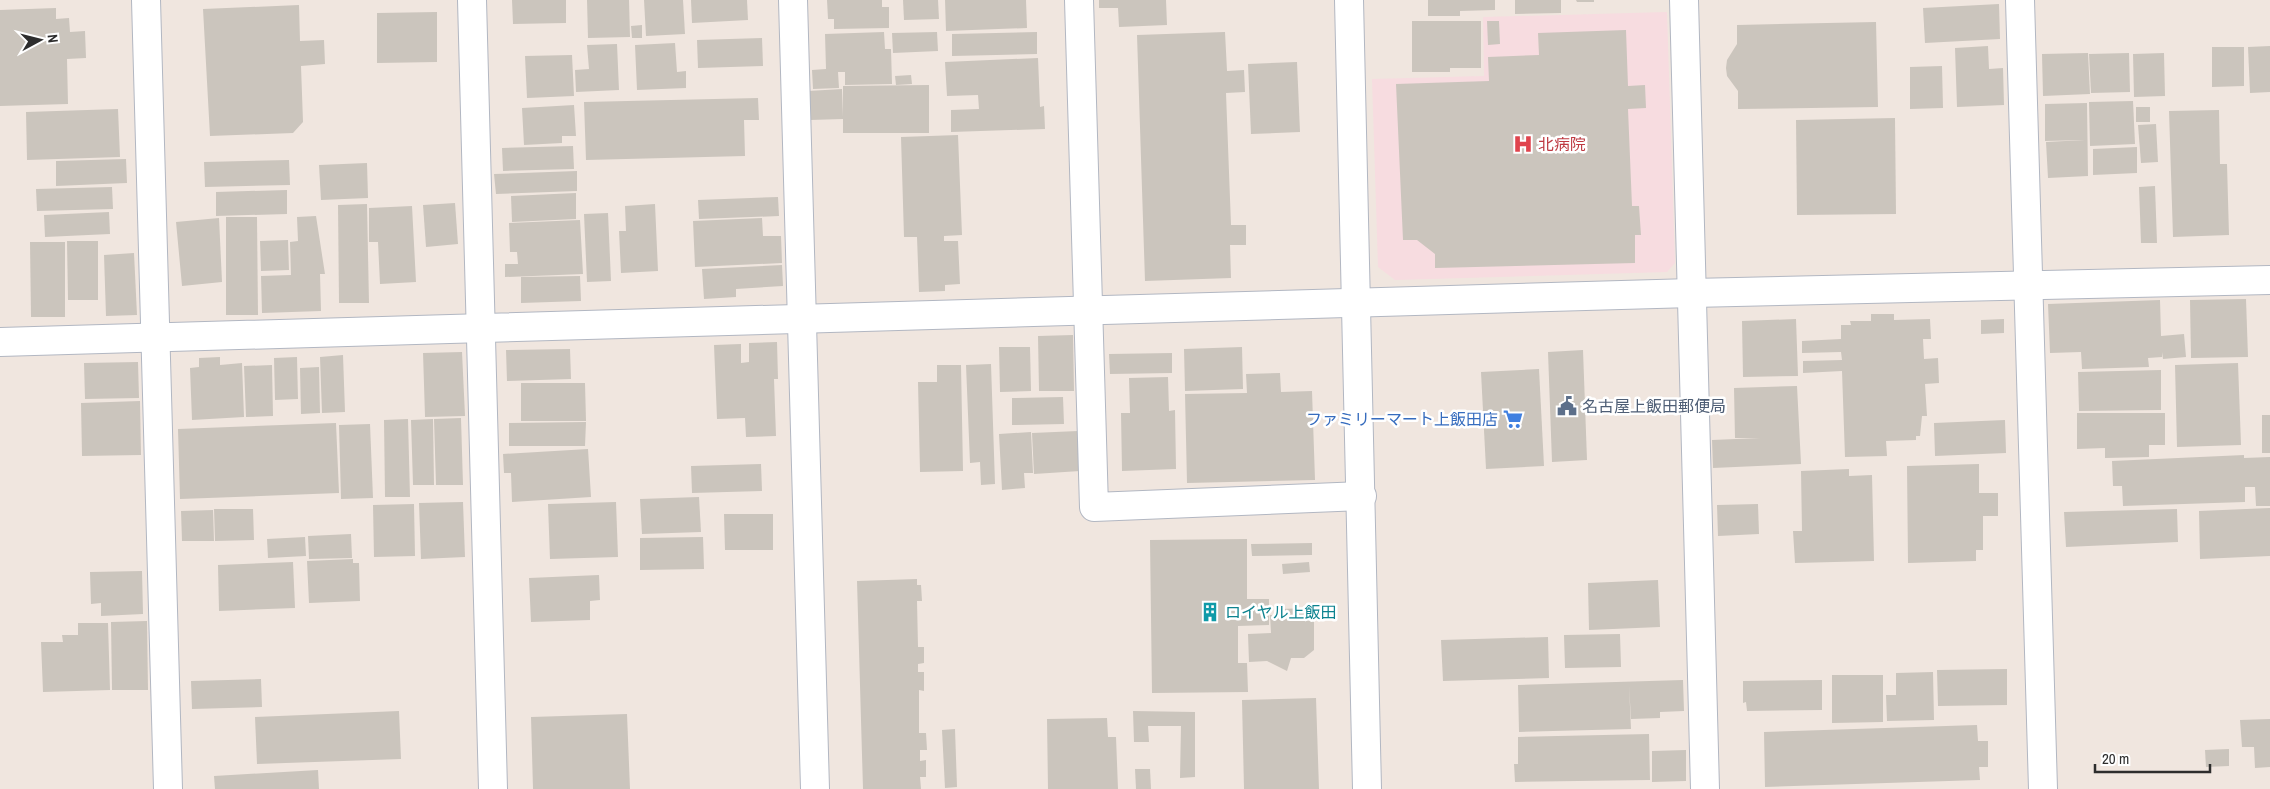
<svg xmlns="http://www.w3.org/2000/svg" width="2270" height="789" viewBox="0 0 2270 789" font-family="'Archivo Narrow','Noto Sans JP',sans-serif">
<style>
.medical{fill:#f7dce0}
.building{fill:#cbc5bd}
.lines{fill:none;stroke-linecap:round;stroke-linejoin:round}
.street-casing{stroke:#b2b7c2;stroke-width:30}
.secondary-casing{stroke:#b2b7c2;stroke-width:30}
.street{stroke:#fff;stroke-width:28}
.secondary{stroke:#fff;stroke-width:28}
.labels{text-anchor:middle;stroke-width:5;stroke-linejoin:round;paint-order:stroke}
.health-label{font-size:16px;fill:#be3a42;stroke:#fff;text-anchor:start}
.service-label{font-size:16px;fill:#4e5e75;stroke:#fff;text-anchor:start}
.shop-label{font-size:16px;fill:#366cbe;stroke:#fff;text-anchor:end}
.culture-label{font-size:16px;fill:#0d838f;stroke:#fff;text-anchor:start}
</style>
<rect width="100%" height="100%" fill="#f0e6df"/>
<path class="medical" d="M1667,12L1675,263L1667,272L1395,280L1378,267L1372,79L1484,76L1483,17Z"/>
<g class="building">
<path d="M512,0H566V23L513,24Z"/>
<path d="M587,0H629L630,37L588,38Z"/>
<path d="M644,0H683L685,34L646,36Z"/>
<path d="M691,0H747L748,20L692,23Z"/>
<path d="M827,0H882V7H889V28L834,29V19H828Z"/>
<path d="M903,0H938L939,19L904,20Z"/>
<path d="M945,0H1026L1027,28L946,31Z"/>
<path d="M1099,0H1166L1167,25L1119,27L1118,8H1099Z"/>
<path d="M1428,0H1495V10L1460,11V16H1428Z"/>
<path d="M1515,0H1561V13L1515,14Z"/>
<path d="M1576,0H1594V2H1577Z"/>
<path d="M1999,4L2000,39L1925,43L1923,8Z"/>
<path d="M299,5L300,41L324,40L325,64L301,66L303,122L293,133L210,136L203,9Z"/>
<path d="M56,8V19L69,18L70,32L85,31L86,58L67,59L68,104L0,106V10Z"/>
<path d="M437,12V62L377,63V13Z"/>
<path d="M1412,21H1481V68H1450V72H1412Z"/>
<path d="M1487,21H1499L1500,44L1488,45Z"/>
<path d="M1876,22L1878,107L1738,109V91L1727,76L1726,68L1727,60L1737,44V25Z"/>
<path d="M642,25V38H632L631,26Z"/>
<path d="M1626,30L1628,86L1645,85L1646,108L1628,109L1632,206H1639L1641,235H1635V263L1435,268V254L1417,240H1403L1396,84L1489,81L1488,57L1539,55L1538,33Z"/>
<path d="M884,32L885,49H891L892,84L845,85V72H838L839,88L813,89L812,70L826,69L825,34Z"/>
<path d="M937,32L938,51L893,53L892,33Z"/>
<path d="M1037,32V54L952,56V34Z"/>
<path d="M1225,32L1227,71L1244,70L1245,92L1226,93L1231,225H1246V245H1230L1231,278L1145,281L1137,35Z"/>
<path d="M762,38L763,66L698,68L697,40Z"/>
<path d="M675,43L677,72L686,71V88L637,90L635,45Z"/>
<path d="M617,44L619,90L576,92L575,70L589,69L587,45Z"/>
<path d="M1988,46L1989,69L2003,68L2004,105L1957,107L1955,48Z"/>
<path d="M2270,46V92L2250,93L2248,47Z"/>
<path d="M2212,47H2244V86L2212,87Z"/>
<path d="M2088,53L2090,94L2043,96L2042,54Z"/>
<path d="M2129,53L2130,92L2091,93L2089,54Z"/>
<path d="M2164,53L2165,96L2134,97L2133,54Z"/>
<path d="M572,55L574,96L527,98L525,56Z"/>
<path d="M1038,58L1040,107L1044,106L1045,129L951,132V110L979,109L978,95L947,96L945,62Z"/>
<path d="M1297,62L1300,132L1251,134L1248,64Z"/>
<path d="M1942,66L1943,108L1910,109V67Z"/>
<path d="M911,75L912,84L896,85L895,76Z"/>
<path d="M929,85V133H843V119L810,120L808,91L842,89L843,117V86Z"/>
<path d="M758,98L759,120H744L745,156L586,160L584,102Z"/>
<path d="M2133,101L2135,144L2090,146L2089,102Z"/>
<path d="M2087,103L2088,176L2048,178L2046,142L2085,140L2045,141V104Z"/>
<path d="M574,105L576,136H562V143L524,145L522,108Z"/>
<rect x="2136" y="107" width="14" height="15"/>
<path d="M118,109L120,157L27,160L26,112Z"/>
<path d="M2219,110L2220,164H2227L2229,235L2173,237L2169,111Z"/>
<path d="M1895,118L1896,214L1797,215L1796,120Z"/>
<path d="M2156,124L2158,162L2141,163L2138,125Z"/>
<path d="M958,135L962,235L944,236V241H958L960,284L945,285V291L919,292L917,237H904L901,137Z"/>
<path d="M573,146L574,169L503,171L502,148Z"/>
<path d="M2137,147V173L2093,175V149Z"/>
<path d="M126,159L127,183L56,186V161Z"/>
<path d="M289,160L290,185L205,187L204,162Z"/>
<path d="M367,163L368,198L321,200L319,165Z"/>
<path d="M577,171V191L496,194L494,174Z"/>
<path d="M2155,186L2157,243H2141L2139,187Z"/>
<path d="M112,187L113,209L37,211L36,189Z"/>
<path d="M287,190V214L216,216V192Z"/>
<path d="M576,193V219L512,222L511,196Z"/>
<path d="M778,197L779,216L699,219L698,200Z"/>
<path d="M455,203L458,244L426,247L423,205Z"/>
<path d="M367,204L369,303H339L338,205Z"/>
<path d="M655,204L658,271L621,273L619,231H626L625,206Z"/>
<path d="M412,206L416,282L380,284L378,242H369V208Z"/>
<path d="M109,212L110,234L45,237L44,215Z"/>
<path d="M608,213L611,281L587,282L584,214Z"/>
<path d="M316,216L325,274H320L321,311L262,313L261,276L291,275L290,242L298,241L297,217Z"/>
<path d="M226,217H257L258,315H226Z"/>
<path d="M219,218L222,282L182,286L176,222Z"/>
<path d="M762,218L763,236H781L782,263L695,267L693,221Z"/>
<path d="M580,220L583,274L505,277V264H518L517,252H510L509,223Z"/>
<path d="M288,240L289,270L261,271L260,241Z"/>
<path d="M67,241H98V300H68Z"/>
<path d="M30,242H65V317H31Z"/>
<path d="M134,253L137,315L106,316L104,255Z"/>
<path d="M782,265L783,286L736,289V297L704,299L702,269Z"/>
<path d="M580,276L581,301L521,303V277Z"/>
<path d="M2246,299L2248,357L2191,358L2190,300Z"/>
<path d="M2160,300L2161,336L2184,334L2186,357L2163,359L2162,352V357L2148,358L2149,367L2082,369L2081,352L2050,353L2048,304Z"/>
<path d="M1871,314H1894V320L1930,319L1931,339H1923L1924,359L1938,358L1939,383L1925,384L1927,416H1922L1920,436H1916V440L1886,441L1887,456L1845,457L1842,371L1803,373V361L1842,360L1841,352L1802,353V341L1841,339V325H1851L1850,321H1871Z"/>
<path d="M1796,319L1798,376L1743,377L1742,321Z"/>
<path d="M2004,319V333L1981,334V320Z"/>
<path d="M1073,335L1074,391H1039L1038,336Z"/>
<path d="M777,342L778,379H774L776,436L746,437L745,418L717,419L714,345L741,344V363L749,362V343Z"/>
<path d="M999,347H1030L1031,391L1000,392Z"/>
<path d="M1242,347L1243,389L1185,391L1184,349Z"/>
<path d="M570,349L571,379L507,381L506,350Z"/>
<path d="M1583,350L1587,460L1552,462L1548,352Z"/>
<path d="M462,352L465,416L425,417L423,353Z"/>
<path d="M1172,353V373L1110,374L1109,354Z"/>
<path d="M343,355L345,412L322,413L320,357Z"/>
<path d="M220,357V365L242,363L244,417L192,420L190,368L199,367V358Z"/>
<path d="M297,357L298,399L275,400L274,358Z"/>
<path d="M138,362L139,398L85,399L84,363Z"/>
<path d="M2238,363L2241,445L2177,447L2175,365Z"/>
<path d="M991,364L995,484L981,485L980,462L970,463L966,365Z"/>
<path d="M272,365L273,416L246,417L244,366Z"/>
<path d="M937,365H961L963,471L920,472L918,382H937Z"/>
<path d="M319,367L320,413L301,414L300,368Z"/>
<path d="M1539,369L1544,466L1486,469L1481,372Z"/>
<path d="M2161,370V410L2079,411L2078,372Z"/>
<path d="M1280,373L1281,392L1312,391L1315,480L1187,483L1185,394L1247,393L1246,374Z"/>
<path d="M1168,377L1169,411L1175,410L1176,469L1122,471L1121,413H1130L1129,378Z"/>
<path d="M521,383H585L586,421H521Z"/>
<path d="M1797,386L1801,464L1713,468L1712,440L1760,438H1735L1734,388Z"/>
<path d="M1063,397L1064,424L1012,425V398Z"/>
<path d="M140,401L141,455L82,456L81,403Z"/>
<path d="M2077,413H2165V445H2149V457L2105,458V448L2077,449Z"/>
<rect x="2262" y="415" width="8" height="38"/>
<path d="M461,418L463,485H436L434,419Z"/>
<path d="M408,419L410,497H385L384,420Z"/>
<path d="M433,419L434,485H413L411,420Z"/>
<path d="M2005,420L2006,453L1935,456L1934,423Z"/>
<path d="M586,422L585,446H509V423Z"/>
<path d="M336,423L339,493L180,499L178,429Z"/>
<path d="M370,424L373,498L341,499L339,425Z"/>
<path d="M1078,431L1080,471L1034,474L1032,433Z"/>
<path d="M1031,432L1033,473H1024L1025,488L1002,490L999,434Z"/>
<path d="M588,449L591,497L512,502L511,473H504L503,454Z"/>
<path d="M2244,455V458L2270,457V506H2256L2255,487H2245V502L2123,506L2122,486H2113L2112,461Z"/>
<path d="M761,464L762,491L692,493L691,466Z"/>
<path d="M1979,464V493H1998V516H1983V550H1976V561L1908,563L1907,466Z"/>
<path d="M1849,469V476L1872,475L1874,561L1795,563L1793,531H1802L1801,471Z"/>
<path d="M699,497L701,532L642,534L640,499Z"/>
<path d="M463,502L465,557L421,559L419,503Z"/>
<path d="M616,502L618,557L550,559L548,504Z"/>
<path d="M414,504L415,556L374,557L373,505Z"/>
<path d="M1758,504L1759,534L1718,536L1717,505Z"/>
<path d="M2270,508V556L2200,559L2199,511Z"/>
<path d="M214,509H253L254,540L215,541Z"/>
<path d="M2177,509L2178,542L2066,547L2064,512Z"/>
<path d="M213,510L214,541H182L181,511Z"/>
<path d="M724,514H773V550H725Z"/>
<path d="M351,534L352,558L309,559L308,536Z"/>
<path d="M305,537L306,556L268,558L267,539Z"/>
<path d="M703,537L704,569L640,570V538Z"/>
<path d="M1247,539V599H1269V625L1238,626V663H1247L1248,692L1152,693L1150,540Z"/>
<path d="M1312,543V555L1252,556L1251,544Z"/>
<path d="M353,559V563H359L360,601L309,603L307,561Z"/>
<path d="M293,562L295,608L219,611L218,565Z"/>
<path d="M1309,562L1310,572L1283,574L1282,564Z"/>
<path d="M142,571L143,614L101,616V603L91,604L90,572Z"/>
<path d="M599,575L600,600L590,601V620L531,622L529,578Z"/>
<path d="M917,579V585H921L922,601H917L918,647H924V663L918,664V672H924V691L919,690V733H926L927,750H920V761L926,760V777H920L921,789H863L857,581Z"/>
<path d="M1658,580L1660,627L1589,630L1588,583Z"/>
<path d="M1314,608V650L1304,658H1291L1287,671L1267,661L1249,662L1248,634L1271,633L1270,615H1279V609Z"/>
<path d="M147,621L148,690H112L111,622Z"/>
<path d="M78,623H108L110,690L43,692L41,642H63L62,635H78Z"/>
<path d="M1620,634L1621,667L1565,668L1564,635Z"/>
<path d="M1548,637L1549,678L1443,681L1441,640Z"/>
<path d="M2007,669V705L1938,706L1937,670Z"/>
<path d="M1933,672L1934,720L1887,721L1886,695H1896V673Z"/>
<path d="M1832,675H1883V722L1832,723Z"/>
<path d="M261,679L262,707L192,709L191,681Z"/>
<path d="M1683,680L1684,711L1660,712V718L1631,719L1629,685L1631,729L1519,732L1518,685Z"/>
<path d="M1822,680V710L1747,711L1746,702L1743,703V681Z"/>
<path d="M1316,698L1319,789H1244L1242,700Z"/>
<path d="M399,711L401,759L257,764L255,717Z"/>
<path d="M1133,711L1195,712V777L1180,778L1181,726H1148L1149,742H1134Z"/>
<path d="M627,714L630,789H533L531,717Z"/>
<path d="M1107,718L1108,737H1116L1118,789H1048L1047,719Z"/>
<path d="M2270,719V767L2255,768L2254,747H2242L2240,720Z"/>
<path d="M1977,725L1978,741H1988V767H1979L1980,780L1765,787L1764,732Z"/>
<path d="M955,729L957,787L945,788L942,730Z"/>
<path d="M1649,734L1650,780L1515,782L1514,764H1518V737Z"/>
<path d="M2229,749V766L2206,767L2205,750Z"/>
<path d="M1686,750V781L1652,782V751Z"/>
<path d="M1135,769H1150L1151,789H1136Z"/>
<path d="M318,770L319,789H215L214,776Z"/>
</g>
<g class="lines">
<defs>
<g id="street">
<path d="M146,0L168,789"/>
<path d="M472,0L493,789"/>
<path d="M793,0L815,789"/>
<path d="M1079,0L1094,507L1362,496"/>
<path d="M1684,0L1705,789"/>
<path d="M2020,0L2043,789"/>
<path d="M0,342L1692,293L2270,280"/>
</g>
<path id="secondary" d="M1349,0L1367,789"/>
</defs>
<use href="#street" class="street-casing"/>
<use href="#secondary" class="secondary-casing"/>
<use href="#street" class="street"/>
<use href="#secondary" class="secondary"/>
</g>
<defs>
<symbol id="hospital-bare" viewBox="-9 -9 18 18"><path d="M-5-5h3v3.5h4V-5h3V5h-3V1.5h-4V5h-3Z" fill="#e0444e" stroke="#fff" stroke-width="2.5" paint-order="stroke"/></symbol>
<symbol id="civic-bare" viewBox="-9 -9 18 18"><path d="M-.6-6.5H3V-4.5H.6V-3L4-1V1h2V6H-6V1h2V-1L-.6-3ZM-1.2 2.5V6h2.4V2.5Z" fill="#5c6f8a" stroke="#fff" stroke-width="2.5" paint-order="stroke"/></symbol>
<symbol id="supermarket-bare" viewBox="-9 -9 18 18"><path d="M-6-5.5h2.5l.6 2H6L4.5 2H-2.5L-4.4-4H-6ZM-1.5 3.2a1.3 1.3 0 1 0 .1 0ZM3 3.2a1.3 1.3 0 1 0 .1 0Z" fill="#3f7fe0" stroke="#fff" stroke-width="2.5" paint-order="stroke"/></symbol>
<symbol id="building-bare" viewBox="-9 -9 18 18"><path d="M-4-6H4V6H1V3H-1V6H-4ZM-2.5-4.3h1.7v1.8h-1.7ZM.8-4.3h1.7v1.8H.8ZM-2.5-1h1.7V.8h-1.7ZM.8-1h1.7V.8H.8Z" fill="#0f9aa8" stroke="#fff" stroke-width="2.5" paint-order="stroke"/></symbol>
</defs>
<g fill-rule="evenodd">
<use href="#hospital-bare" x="1509" y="130" width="28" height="28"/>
<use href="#civic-bare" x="1553" y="392" width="28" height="28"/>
<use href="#supermarket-bare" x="1499" y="405" width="28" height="28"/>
<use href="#building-bare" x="1196" y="598" width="28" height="28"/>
</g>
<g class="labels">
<g class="health-label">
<text x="1538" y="150">北病院</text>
</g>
<g class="service-label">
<text x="1582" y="412">名古屋上飯田郵便局</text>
</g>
<g class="shop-label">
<text x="1498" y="425">ファミリーマート上飯田店</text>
</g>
<g class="culture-label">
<text x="1225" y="618">ロイヤル上飯田</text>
</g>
</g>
<g transform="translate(40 40) rotate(83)" stroke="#ffffff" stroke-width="4" paint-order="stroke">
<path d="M0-4L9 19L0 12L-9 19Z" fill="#2d2d2d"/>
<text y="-8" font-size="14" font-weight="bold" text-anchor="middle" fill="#2d2d2d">N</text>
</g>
<path d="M2095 764v8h115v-8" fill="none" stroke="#2d2d2d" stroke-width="2.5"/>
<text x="2102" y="764" font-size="15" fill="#2d2d2d" stroke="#ffffff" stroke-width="4" paint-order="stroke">20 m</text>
</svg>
